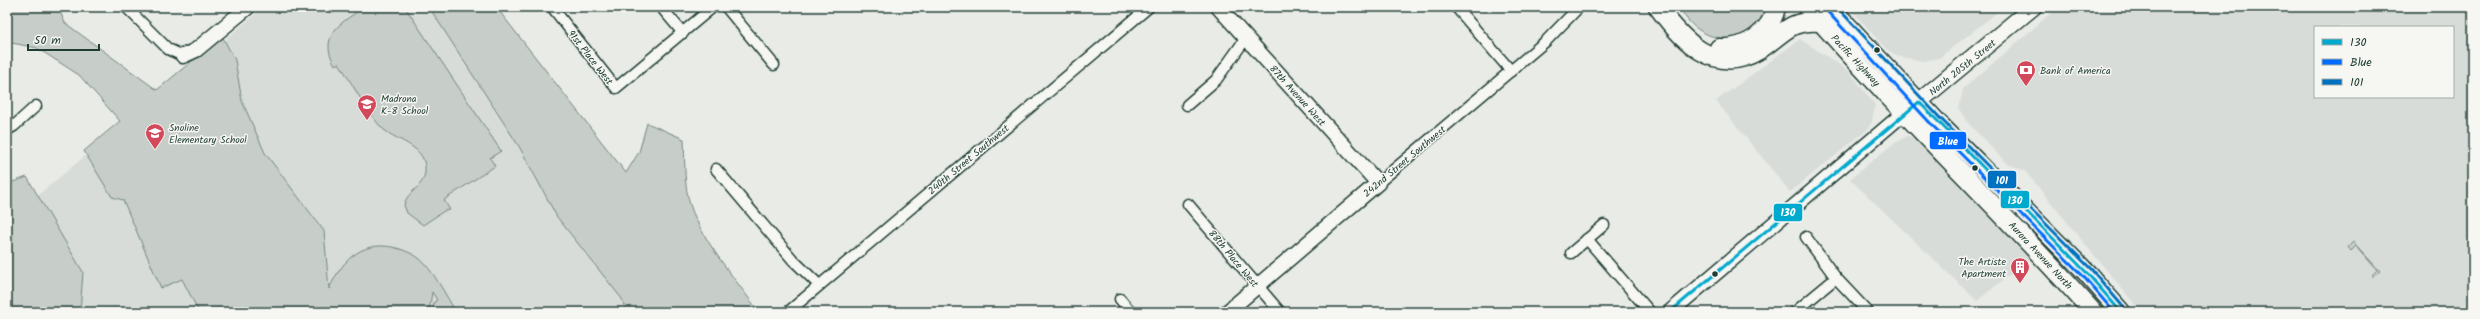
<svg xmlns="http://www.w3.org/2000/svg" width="2480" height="319" viewBox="0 0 2480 319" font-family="Kalam,sans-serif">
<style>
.built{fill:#d8dcd8;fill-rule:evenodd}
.green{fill:#c7cec9;stroke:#73867e}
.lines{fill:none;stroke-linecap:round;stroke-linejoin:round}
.street-casing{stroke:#1f3d34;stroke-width:13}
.secondary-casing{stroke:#1f3d34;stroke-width:17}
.primary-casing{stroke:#1f3d34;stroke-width:19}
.highway-casing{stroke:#1f3d34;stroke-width:21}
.street{stroke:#f6f6f2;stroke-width:10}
.secondary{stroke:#f6f6f2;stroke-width:14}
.primary{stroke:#f6f6f2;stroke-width:16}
.highway{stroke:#f6f6f2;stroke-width:18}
.bus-1-casing{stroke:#f6f6f2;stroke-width:6}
.bus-2-casing{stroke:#f6f6f2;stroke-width:6}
.bus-3-casing{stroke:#f6f6f2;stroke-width:6}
.bus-1{stroke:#00a9ce;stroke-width:3}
.bus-2{stroke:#006cff;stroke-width:3}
.bus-3{stroke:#0070c0;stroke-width:3}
.bus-dot{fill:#1f3d34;stroke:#f6f6f2;stroke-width:1.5}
.labels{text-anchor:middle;stroke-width:3;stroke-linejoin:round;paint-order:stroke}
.street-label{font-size:10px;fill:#1f3d34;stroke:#f6f6f2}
.poi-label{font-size:10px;fill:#1f3d34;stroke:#f6f6f2;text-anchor:start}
.line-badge{stroke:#f6f6f2;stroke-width:1.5}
.badge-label{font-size:11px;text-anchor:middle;font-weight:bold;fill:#fff}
</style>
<rect width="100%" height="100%" fill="#e9ebe7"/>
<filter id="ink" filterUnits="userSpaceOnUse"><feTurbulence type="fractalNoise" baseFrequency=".025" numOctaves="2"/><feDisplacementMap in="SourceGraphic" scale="8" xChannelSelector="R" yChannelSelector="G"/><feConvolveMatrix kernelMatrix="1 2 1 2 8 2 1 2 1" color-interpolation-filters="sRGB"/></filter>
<g filter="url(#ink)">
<g class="built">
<path d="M264,7H466L649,312H9L7,221Z"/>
<path d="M1849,7H2004L1939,58L1924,61L1900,57L1886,49Z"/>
<path d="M2058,7H2473V312H2141L2025,171L2006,163L1967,122L1959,109L1963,89ZM2315,27H2453V97H2315Z"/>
<path d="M1800,39L1849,71L1875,105L1872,122L1867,130L1790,192L1716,101Z"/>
<path d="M1908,136L1917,138L1994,214L2030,258L1977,301L1850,179L1895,142Z"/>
</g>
<g class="green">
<path d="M7,7H58L65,23L157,90L222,36L235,60L242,101L265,153L324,231L329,289C343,258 364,238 400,249C409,252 418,256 424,263C437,277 446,296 456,312H433L434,302L437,300L432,292L429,312H199L182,279L161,288L123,200L112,197L84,151L120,121L79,75L37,48L7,42Z"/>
<path d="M365,7H405L501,151L490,158L495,166L444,200L450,210L444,211L423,225L407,213L404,205C407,191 423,188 425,173C428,146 398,142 383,129C371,118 349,79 339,63L335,65C317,35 343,21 365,7Z"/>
<path d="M429,7H496L626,173L639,152L647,123L684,139C685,158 684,179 688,197C696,234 737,281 759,312H626L622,299L557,217L520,148Z"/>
<path d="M1680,7H1768C1755,52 1696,46 1680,7Z"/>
<path d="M27,177L83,272L80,312H7V184Z"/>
<path d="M2353,242L2380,271L2373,277L2372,275L2377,270L2356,246L2351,251L2348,247Z"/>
</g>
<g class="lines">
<defs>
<g id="street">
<path d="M126,7L168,49L183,56"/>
<path d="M552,7L616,88L713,7"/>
<path d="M661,7L683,33"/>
<path d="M726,7L774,65"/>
<path d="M1456,7L1511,71"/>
<path d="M1187,105L1216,80L1246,38"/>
<path d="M7,130L14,126L36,106"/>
<path d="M716,169L793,260L819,285"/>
<path d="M1378,183L1546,41L1579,7"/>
<path d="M1188,204L1280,312"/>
<path d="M1806,237L1836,278L1868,312"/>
<path d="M1587,239L1650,312"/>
<path d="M1571,253L1604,225"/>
<path d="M1120,299L1131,312"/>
<path d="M788,312L1149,7"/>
<path d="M1795,312L1836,278"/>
</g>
<g id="secondary">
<path d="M1218,7L1378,183L1227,312"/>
<path d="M183,56L196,50L248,7"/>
<path d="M1670,312L1904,113"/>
</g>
<path id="primary" d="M1909,110L2033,7"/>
<g id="highway">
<path d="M1658,7C1682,40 1715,77 1759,50C1784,34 1789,19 1821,22"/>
<path d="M1808,7C1899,113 2000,208 2093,312"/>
<path d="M1830,7L1936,121L2087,273L2121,312"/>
<path d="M1719,48C1745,50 1771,33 1776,7"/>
</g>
</defs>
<use href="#street" class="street-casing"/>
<use href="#secondary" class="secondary-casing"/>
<use href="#primary" class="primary-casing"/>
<use href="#highway" class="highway-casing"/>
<use href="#street" class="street"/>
<use href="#secondary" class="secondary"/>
<use href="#primary" class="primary"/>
<use href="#highway" class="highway"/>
<defs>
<path id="bus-1" d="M1670,312L1919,102L2087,273L2121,312"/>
<path id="bus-2" d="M1826,10L1932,125L2083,276L2114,312"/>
<path id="bus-3" d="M1837,7L1940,118L2091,269L2125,309"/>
</defs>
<use href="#bus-1" class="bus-1-casing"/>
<use href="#bus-2" class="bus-2-casing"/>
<use href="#bus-3" class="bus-3-casing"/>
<use href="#bus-1" class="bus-1"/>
<use href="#bus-2" class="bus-2"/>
<use href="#bus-3" class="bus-3"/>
</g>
</g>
<defs>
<symbol id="bank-pin" viewBox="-11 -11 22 30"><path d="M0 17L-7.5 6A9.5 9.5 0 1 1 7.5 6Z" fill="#d1495b" stroke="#f6f6f2"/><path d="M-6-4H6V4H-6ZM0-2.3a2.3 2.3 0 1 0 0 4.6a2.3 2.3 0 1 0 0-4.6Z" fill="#fff"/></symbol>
<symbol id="school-pin" viewBox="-11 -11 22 30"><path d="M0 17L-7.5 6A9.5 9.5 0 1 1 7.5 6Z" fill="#d1495b" stroke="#f6f6f2"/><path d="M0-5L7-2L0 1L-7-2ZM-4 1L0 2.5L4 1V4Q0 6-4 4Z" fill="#fff"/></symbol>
<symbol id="building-pin" viewBox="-11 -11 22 30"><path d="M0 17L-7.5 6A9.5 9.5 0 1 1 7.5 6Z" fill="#d1495b" stroke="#f6f6f2"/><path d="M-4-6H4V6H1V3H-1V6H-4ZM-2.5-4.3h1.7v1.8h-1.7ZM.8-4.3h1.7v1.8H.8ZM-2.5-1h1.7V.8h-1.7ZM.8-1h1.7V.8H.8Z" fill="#fff"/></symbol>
</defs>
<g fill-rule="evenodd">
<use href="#bank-pin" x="2015" y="59" width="22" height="30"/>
<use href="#school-pin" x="356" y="93" width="22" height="30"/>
<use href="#school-pin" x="144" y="122" width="22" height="30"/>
<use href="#building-pin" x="2009" y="256" width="22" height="30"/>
</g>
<g class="bus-dot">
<circle cx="1877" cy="50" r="3.5"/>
<circle cx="1975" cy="168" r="3.5"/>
<circle cx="1715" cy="274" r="3.5"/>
</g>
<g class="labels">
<g class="street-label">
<text transform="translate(591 57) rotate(52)" y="4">91st Place West</text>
<text transform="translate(1856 60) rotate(47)" y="4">Pacific Highway</text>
<text transform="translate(1962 67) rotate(-39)" y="4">North 205th Street</text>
<text transform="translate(1298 95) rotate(48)" y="4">87th Avenue West</text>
<text transform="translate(968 159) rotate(-40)" y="4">240th Street Southwest</text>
<text transform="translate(1404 161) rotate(-40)" y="4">242nd Street Southwest</text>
<text transform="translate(2041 255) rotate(47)" y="4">Aurora Avenue North</text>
<text transform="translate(1234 258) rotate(50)" y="4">88th Place West</text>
</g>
<g class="poi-label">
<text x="2040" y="74">Bank of America</text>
<text x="381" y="102">Madrona<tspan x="381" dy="12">K-8 School</tspan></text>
<text x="169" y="131">Snoline<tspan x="169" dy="12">Elementary School</tspan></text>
<text x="2006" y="265" text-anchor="end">The Artiste<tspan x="2006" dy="12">Apartment</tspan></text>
</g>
</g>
<g class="line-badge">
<rect x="1929" y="131" width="38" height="19" rx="4" fill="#006cff"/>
<rect x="1987" y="170" width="30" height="19" rx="4" fill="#0070c0"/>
<rect x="2000" y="190" width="30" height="19" rx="4" fill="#00a9ce"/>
<rect x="1773" y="203" width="30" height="19" rx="4" fill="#00a9ce"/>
</g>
<g class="badge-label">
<text x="1948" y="145">Blue</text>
<text x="2002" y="184">101</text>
<text x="2015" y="204">130</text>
<text x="1788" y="216">130</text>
</g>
<rect width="2480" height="319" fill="none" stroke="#f6f6f2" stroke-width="24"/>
<rect x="12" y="12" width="2456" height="295" fill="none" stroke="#1f3d34" stroke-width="1.5" filter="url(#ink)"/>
<rect x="2314" y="26" width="140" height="72" fill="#f6f6f2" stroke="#a0aca6"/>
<rect x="2322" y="39" width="20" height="6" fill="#00a9ce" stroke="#a0aca6"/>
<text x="2350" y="46" font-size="12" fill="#1f3d34">130</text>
<rect x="2322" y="59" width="20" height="6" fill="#006cff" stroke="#a0aca6"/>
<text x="2350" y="66" font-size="12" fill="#1f3d34">Blue</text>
<rect x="2322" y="79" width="20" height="6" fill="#0070c0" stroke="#a0aca6"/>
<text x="2350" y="86" font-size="12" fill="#1f3d34">101</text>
<path d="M28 44v6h71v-6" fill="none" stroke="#1f3d34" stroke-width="2"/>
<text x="34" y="44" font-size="12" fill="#1f3d34" stroke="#f6f6f2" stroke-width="3" paint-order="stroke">50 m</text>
</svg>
